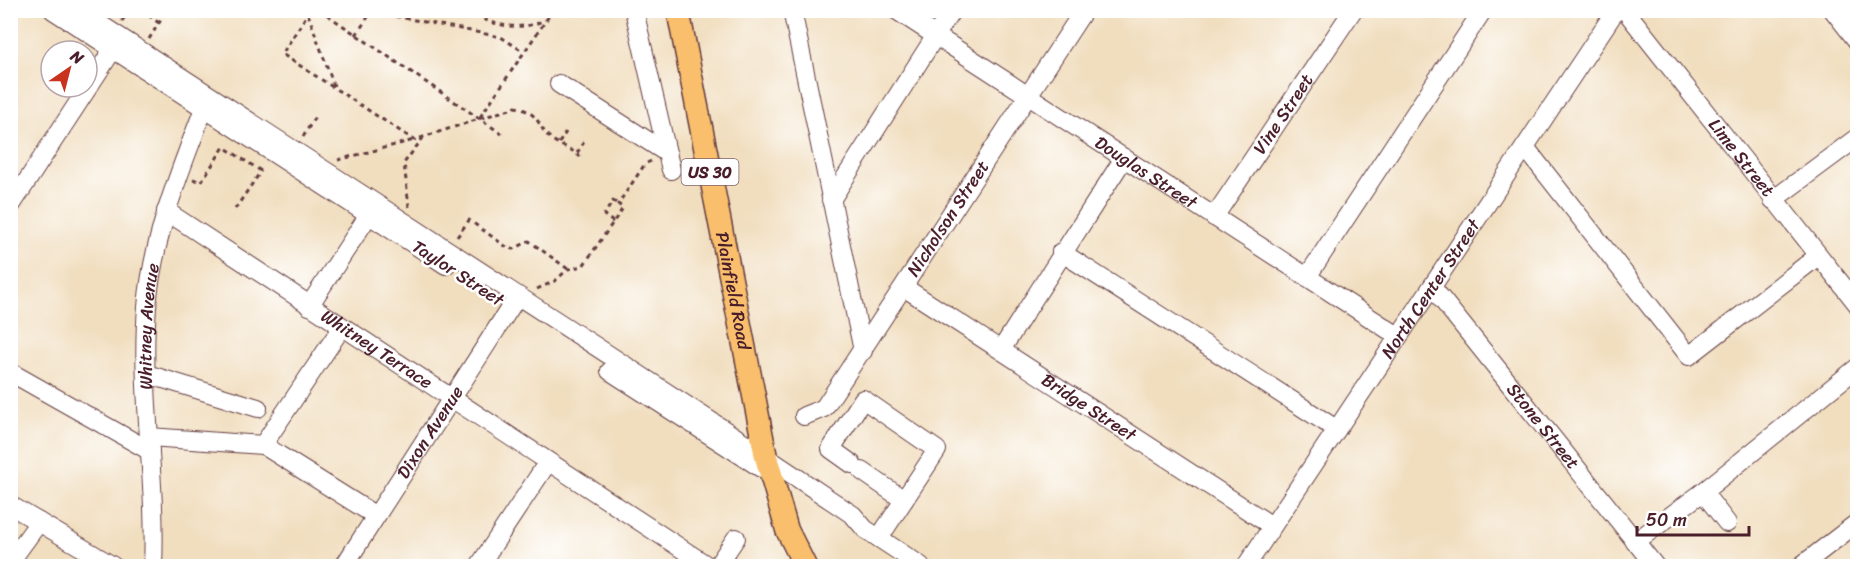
<svg xmlns="http://www.w3.org/2000/svg" width="1868" height="577" viewBox="0 0 1868 577" font-family="Sriracha,sans-serif">
<style>
.lines{fill:none;stroke-linecap:round;stroke-linejoin:round}
.minor-casing{stroke:#633c41;stroke-width:20}
.major-casing{stroke:#633c41;stroke-width:25}
.path{stroke:#633c41;stroke-width:3;stroke-dasharray:4.5 4.5;stroke-linecap:butt}
.minor{stroke:#fff;stroke-width:18}
.major{stroke:#f9bf6d;stroke-width:22}
.labels{text-anchor:middle;stroke-width:5;stroke-linejoin:round;paint-order:stroke}
.shield{fill:#fff;stroke:#80626b;stroke-width:1.5}
.shield-label{font-size:16px;font-weight:bold;fill:#4a1f2b}
.street-label{font-size:18px;fill:#4a1f2b;stroke:#fff}
</style>
<rect width="100%" height="100%" fill="#fff"/>
<filter id="ink" filterUnits="userSpaceOnUse"><feTurbulence type="fractalNoise" baseFrequency=".0167" numOctaves="2"/><feDisplacementMap in="SourceGraphic" scale="12" xChannelSelector="R" yChannelSelector="G"/><feConvolveMatrix kernelMatrix="1 2 1 2 8 2 1 2 1" color-interpolation-filters="sRGB"/></filter>
<filter id="wash" filterUnits="userSpaceOnUse"><feTurbulence type="fractalNoise" baseFrequency=".008" numOctaves="4" result="noise"/><feDisplacementMap in="SourceGraphic" scale="24" xChannelSelector="R" yChannelSelector="G"/><feGaussianBlur stdDeviation="1.35" result="paint"/><feColorMatrix in="noise" values="0 0 0 0 0 0 0 0 0 0 0 0 0 0 0 0 0 1.4 0 .05"/><feComposite in="paint" operator="in"/></filter>
<g filter="url(#wash)">
<rect width="100%" height="100%" fill="#f1debf"/>
</g>
<g filter="url(#ink)">
<g class="lines">
<defs>
<g id="minor">
<path d="M53,10L446,265"/>
<path d="M78,10L766,457L853,515L865,529L921,566"/>
<path d="M634,10L671,170"/>
<path d="M792,10L863,351"/>
<path id="s1" d="M896,10L1398,336"/>
<path id="s2" d="M1625,10L1858,305"/>
<path d="M1833,10L1858,42"/>
<path d="M559,84L667,153"/>
<path d="M1525,147L1689,356L1818,256"/>
<path d="M831,200L952,10"/>
<path d="M1773,200L1858,137"/>
<path d="M10,207L119,40"/>
<path id="s3" d="M166,211L708,566"/>
<path id="s4" d="M1214,217L1353,10"/>
<path d="M1061,252L1336,429"/>
<path d="M1307,277L1483,10"/>
<path id="s5" d="M1432,287L1655,566"/>
<path id="s6" d="M905,288L1272,526"/>
<path d="M309,306L374,207"/>
<path d="M342,327L263,445L376,516"/>
<path d="M1001,350L1124,158"/>
<path d="M610,371L761,468"/>
<path d="M10,372L150,451"/>
<path d="M147,374L258,408"/>
<path id="s7" d="M804,416L824,408L1084,10"/>
<path d="M149,437L263,445"/>
<path d="M852,464L831,449L863,399L937,450L879,538"/>
<path d="M862,471L904,500"/>
<path d="M1703,492L1858,367"/>
<path d="M10,505L113,566"/>
<path d="M1635,542L1703,492L1727,523"/>
<path d="M10,562L39,522"/>
<path id="s8" d="M153,566C157,480 140,393 147,307C153,234 182,166 208,98"/>
<path id="s9" d="M344,566L517,297"/>
<path d="M479,566L548,462"/>
<path d="M717,566L736,538"/>
<path id="s10" d="M1246,566L1616,10"/>
<path d="M1801,566L1858,522"/>
</g>
<g id="major">
<path id="s11" d="M678,10L766,457L787,530L805,566"/>
</g>
</defs>
<use href="#minor" class="minor-casing"/>
<use href="#major" class="major-casing"/>
<g class="path">
<path d="M141,10L159,23"/>
<path d="M310,10L282,54L414,140L516,107C543,114 537,130 554,141C564,148 574,149 582,159"/>
<path d="M320,10L502,134"/>
<path d="M468,10C490,26 520,32 545,20"/>
<path d="M369,11L501,37L524,52"/>
<path d="M308,14L334,86"/>
<path d="M122,21L129,10"/>
<path d="M356,35L368,17V10"/>
<path d="M149,39L162,18"/>
<path d="M480,117L553,10"/>
<path d="M303,137L316,115"/>
<path d="M559,143L566,132"/>
<path d="M577,153L584,142"/>
<path d="M338,160L414,140"/>
<path d="M193,179L201,182L224,147L261,171"/>
<path d="M409,207L404,163L423,138"/>
<path d="M235,209L261,171"/>
<path d="M613,222L604,215L613,201L618,204"/>
<path d="M457,237L469,220L508,248L514,249L529,241L568,269"/>
<path d="M537,289L555,281L568,269L583,266L623,208L618,204L645,164L651,161"/>
</g>
<use href="#minor" class="minor"/>
<use href="#major" class="major"/>
</g>
</g>
<g class="labels">
<rect class="shield" x="681.5" y="159" width="57" height="26" rx="4.5"/>
<g class="shield-label">
<text x="710" y="178">US 30</text>
</g>
<g class="street-label">
<text dy="6" stroke="none"><textPath href="#s4" startOffset="124">Vine Street</textPath></text>
<text dy="6" stroke="none"><textPath href="#s2" startOffset="188">Lime Street</textPath></text>
<text dy="6" stroke="none"><textPath href="#s1" startOffset="298">Douglas Street</textPath></text>
<text dy="6" stroke="none"><textPath href="#s7" startOffset="248">Nicholson Street</textPath></text>
<text transform="translate(458 273) rotate(33)" y="6">Taylor Street</text>
<text dy="6" stroke="none"><textPath href="#s10" startOffset="333">North Center Street</textPath></text>
<text dy="6" stroke="none"><textPath href="#s11" startOffset="286">Plainfield Road</textPath></text>
<text dy="6" stroke="none"><textPath href="#s8" startOffset="240">Whitney Avenue</textPath></text>
<text dy="6" stroke="none"><textPath href="#s3" startOffset="252">Whitney Terrace</textPath></text>
<text dy="6" stroke="none"><textPath href="#s6" startOffset="219">Bridge Street</textPath></text>
<text dy="6" stroke="none"><textPath href="#s5" startOffset="178">Stone Street</textPath></text>
<text dy="6" stroke="none"><textPath href="#s9" startOffset="159">Dixon Avenue</textPath></text>
</g>
</g>
<rect width="1868" height="577" fill="none" stroke="#fff" stroke-width="36"/>
<g transform="translate(69 69) rotate(35)"><circle r="28" fill="#ffffff" stroke="#b7a5aa" stroke-width="1.5"/>
<path d="M0-4.5L10 22L0 15L-10 22Z" fill="#c8321e"/>
<text y="-9" font-size="16" font-weight="bold" text-anchor="middle" fill="#4a1f2b">N</text>
</g>
<path d="M1637 526v9h112v-9" fill="none" stroke="#4a1f2b" stroke-width="3"/>
<text x="1646" y="526" font-size="18" fill="#4a1f2b" stroke="#ffffff" stroke-width="4.5" paint-order="stroke">50 m</text>
</svg>
